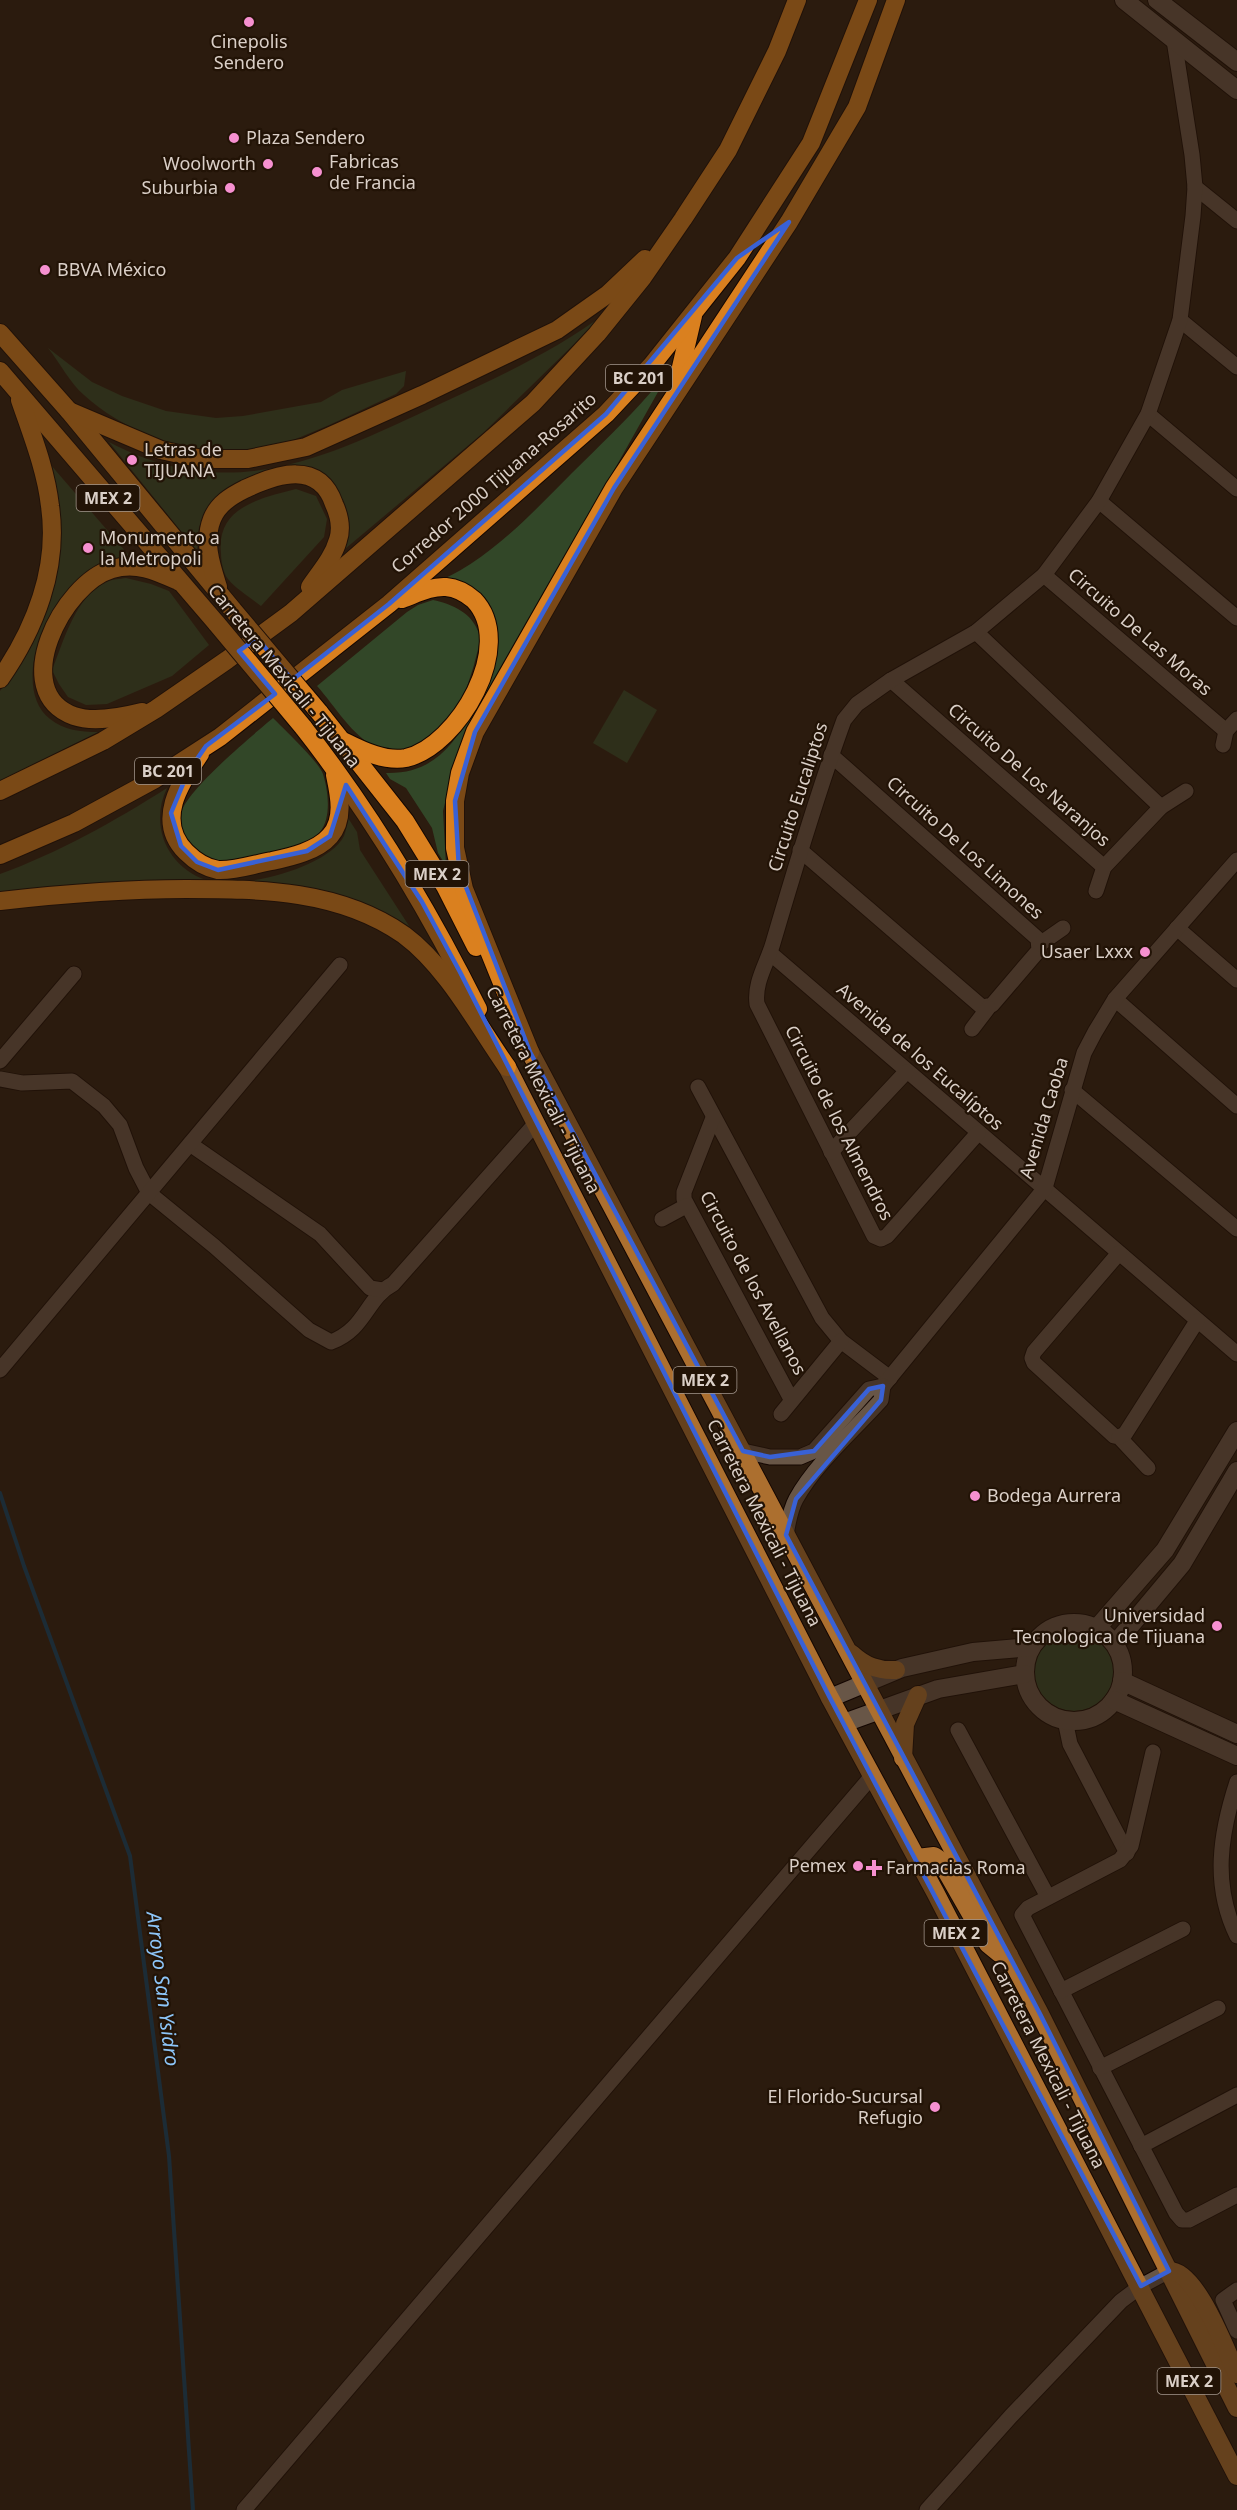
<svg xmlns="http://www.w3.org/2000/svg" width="1237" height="2510" viewBox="0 0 1237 2510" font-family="'Noto Sans',sans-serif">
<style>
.green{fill:#324728}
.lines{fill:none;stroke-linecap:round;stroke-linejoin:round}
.stream{stroke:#0b4067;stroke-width:4}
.street-casing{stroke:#140600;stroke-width:17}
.secondary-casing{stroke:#140600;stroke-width:20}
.primary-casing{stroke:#140600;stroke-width:20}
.highway-casing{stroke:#140600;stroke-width:20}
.street{stroke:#685647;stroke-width:15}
.secondary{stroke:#685647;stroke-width:18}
.primary{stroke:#ac6f2f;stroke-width:18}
.highway{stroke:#da801f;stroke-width:18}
.highway-bridge-casing{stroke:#140600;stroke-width:20;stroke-linecap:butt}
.highway-bridge{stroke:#da801f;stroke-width:18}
.marked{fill:none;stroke:#3961d5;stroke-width:4.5;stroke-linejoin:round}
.poi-dot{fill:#f690d0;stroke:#221306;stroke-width:2}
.labels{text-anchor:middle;stroke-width:4.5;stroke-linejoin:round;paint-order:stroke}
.shield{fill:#221306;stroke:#a3978d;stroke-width:1.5}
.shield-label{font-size:16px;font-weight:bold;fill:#dacfc7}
.poi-label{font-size:18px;fill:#dacfc7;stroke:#221306;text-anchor:start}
.street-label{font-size:18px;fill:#dacfc7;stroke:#221306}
.water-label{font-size:20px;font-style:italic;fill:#8dc5f8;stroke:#221306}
</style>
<rect width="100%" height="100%" fill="#2c1c0f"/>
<g class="green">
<path d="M606,313L483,433L345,549L348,531L347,518L299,470L206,514L199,527L197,551L109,442C232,507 329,456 442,403C500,376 555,351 606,313Z"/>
<path d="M48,348L92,382L122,396L166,411L216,418L243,416L321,402L342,390L406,371L404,386L396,394C361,410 325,428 288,442C222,466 135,442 84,395C70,383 60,363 48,348Z"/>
<path d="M651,392H658L470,726L456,758L443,811L446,866L438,853L432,828L406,788L390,779L386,773C430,774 451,749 471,714C476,706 482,698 485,690C490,677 488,629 489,612L427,586C485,565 528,517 571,474C598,447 626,421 651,392Z"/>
<path d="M50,464L133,560C67,549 0,680 50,719C64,730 80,732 98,732L0,781V691L14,671L42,613Z"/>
<path d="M296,489L316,496L327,519L324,537L261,606C251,598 236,589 228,579C223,573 221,561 221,553C216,507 261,498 296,489Z"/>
<path d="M126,578L151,584L169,591L209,645L172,676L107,704L86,705L68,697L59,684L52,670C64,641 75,596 107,582C112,579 120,579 126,578Z"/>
<path d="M433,600C452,604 473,613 479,634C481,643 476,656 474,665C469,681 464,698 454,711C439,732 405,761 377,748C352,736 335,706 317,686L407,612L418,605Z"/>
<path d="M624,690L657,710L627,763L593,743Z"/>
<path d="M273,718C284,729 319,762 323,774C328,790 332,817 320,832C304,851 244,863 220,861C210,860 202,858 193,854C188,842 179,828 181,814C184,792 254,734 273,718Z"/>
<path d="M167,788C149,825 167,867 206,880C238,891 328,868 344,836C346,831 347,824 348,818L357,832L360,850L422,946L369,910L169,884H78L0,893V874C58,853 115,821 167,788Z"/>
<circle cx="1074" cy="1671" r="40"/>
</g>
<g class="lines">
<path class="stream" d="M0,1493L24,1566L130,1856L169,2156L193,2510"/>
<defs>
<g id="street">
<path d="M1195,187L1237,221"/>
<path d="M1180,320L1237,367"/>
<path d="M1148,414L1237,489"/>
<path d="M1099,501L1237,618"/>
<path d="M1044,575L1226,731"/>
<path d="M976,632L1161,807"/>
<path d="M891,680L1104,867"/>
<path d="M1223,745L1226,731L1237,719"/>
<path d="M800,850L982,1007L992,1005L1039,950L1038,939L831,755"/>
<path d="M1096,891L1104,867L1161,807L1186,791"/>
<path d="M1177,928L1237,980"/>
<path d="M1040,944L1063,928"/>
<path d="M770,953L1237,1354"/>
<path d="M1115,999L1237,1106"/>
<path d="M972,1029L988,1008"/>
<path d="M0,1061L74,974"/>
<path d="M0,1079L22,1083L72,1081L104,1106L120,1125L136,1168L149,1193L214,1246L309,1330L331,1342C366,1329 366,1298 393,1284L536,1123"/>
<path d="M698,1087L822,1318L841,1341L890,1378"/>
<path d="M1072,1090L1237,1229"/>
<path d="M713,1118L684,1192V1199L791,1399"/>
<path d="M978,1133L887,1236L881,1239L874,1236L757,1004C754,982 767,964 773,943C795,868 817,794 844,720L857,704L891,680L976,632L1044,575L1099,501L1148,414L1180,320L1193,216L1195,187L1192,155L1174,40"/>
<path d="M190,1144L320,1234L370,1288L382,1290"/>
<path d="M831,1152L906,1072"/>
<path d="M662,1219L686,1206"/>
<path d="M1119,1253L1034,1352L1032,1358L1034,1363L1114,1436L1119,1437L1148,1468"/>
<path d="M0,1370L340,965"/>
<path d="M883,1386L1045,1188L1084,1053L1095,1032L1115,999L1237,860"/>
<path d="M781,1414L841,1341"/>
<path d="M1119,1437L1125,1434L1197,1321"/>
<path d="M743,1451L770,1457H800L814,1451L869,1389L883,1386"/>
<path d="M786,1535C788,1523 790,1510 796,1499C816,1463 854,1430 881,1400L883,1386"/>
<path d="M1065,1720L1070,1744L1127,1853"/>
<path d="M958,1730L1048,1897"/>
<path d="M1153,1752L1131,1846L1120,1860L1028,1908L1022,1915L1176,2213L1182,2220H1189L1237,2195"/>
<path d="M1237,1782C1220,1834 1212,1885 1237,1936"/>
<path d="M1061,1991L1183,1929"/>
<path d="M1100,2068L1218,2008"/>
<path d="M1141,2146L1237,2095"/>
<path d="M1237,2290L1223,2300L1237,2331"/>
<path d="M244,2510L872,1776"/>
<path d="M927,2510L1011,2416L1121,2301L1141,2286L1169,2271"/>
</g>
<g id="secondary">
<path d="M1124,0L1237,90"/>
<path d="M1157,0L1237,62"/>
<circle cx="1074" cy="1672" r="49"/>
<path d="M1097,1628L1165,1550L1237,1431"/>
<path d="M1115,1644L1182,1564L1237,1471"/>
<path d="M1122,1681L1237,1734"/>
<path d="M830,1698L902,1668L973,1652L1031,1647"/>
<path d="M1114,1700L1237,1756"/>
<path d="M844,1723L938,1689L1024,1674"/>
</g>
<g id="primary">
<path d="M530,1052L1039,2012L1237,2408"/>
<path d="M507,1067L830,1698L935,1892L1237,2476"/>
<path d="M852,1654C865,1666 878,1671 896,1670"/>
<path d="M903,1758L905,1724L918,1695"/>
<path d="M917,1858L934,1856L940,1860L988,1944L999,1953L1009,1955"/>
<path d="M1169,2271C1196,2269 1226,2351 1237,2374"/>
</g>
<g id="highway">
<path d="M0,333L69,411L233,610"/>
<path d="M0,371L217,624"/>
<path d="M678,380L693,316"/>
<path d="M69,411L161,450L202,459H248L306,447L422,395L557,330L608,294L645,259"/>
<path d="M218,587C211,565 203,542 212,519C218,504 231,496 245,489C277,474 319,460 334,504C339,515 342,528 338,540C333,558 320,572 310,587"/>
<path d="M0,679C35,629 59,568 50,506C46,470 32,435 20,400"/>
<path d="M142,712C122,717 94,723 74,716C7,692 63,583 112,569C137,562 156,571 178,581"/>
<path d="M319,712L405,821L445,886L476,947"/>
<path d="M303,727C372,815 428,909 478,1009"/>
<path d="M345,742C363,751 386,762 406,758C458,746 517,645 474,600C466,593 457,588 446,587C431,586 416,594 402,599"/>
<path d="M200,754C180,783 155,821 186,852C195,861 206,868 218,870C235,871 255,864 272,861C291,857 317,851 330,836C345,819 339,794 335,775"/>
<path d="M0,791L103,741L156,709L227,660L291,613L533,403L597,334L643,277L683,219L728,150L777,51L797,0"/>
<path d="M0,855L74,823L155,779L220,737L389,604L606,414L651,366L737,258L811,143L868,0"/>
<path d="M0,901C62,894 123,889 186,889C261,889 340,890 404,935C446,966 477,1024 507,1067"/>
<path d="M530,1052L464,889L455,848V801L460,773L475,732L614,488L789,222L857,107L896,0"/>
</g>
</defs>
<use href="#street" class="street-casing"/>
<use href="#secondary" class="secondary-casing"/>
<use href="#primary" class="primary-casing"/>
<use href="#highway" class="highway-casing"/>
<use href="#street" class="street"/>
<use href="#secondary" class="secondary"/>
<use href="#primary" class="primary"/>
<use href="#highway" class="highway"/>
<defs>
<g id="highway-bridge">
<path d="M233,610L319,712"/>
<path d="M217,624L303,727"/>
</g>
</defs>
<use href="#highway-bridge" class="highway-bridge-casing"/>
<use href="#highway-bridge" class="highway-bridge"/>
</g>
<path d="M0 0H1237V2510H0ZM789,222L614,488L475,732L455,801L459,869L530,1052L743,1451L770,1457L814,1451L869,1389L883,1386L881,1400L796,1499L786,1535L1039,2012L1169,2271L1141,2286L830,1698L460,972L422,902L346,785L330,836L307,851L218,870L197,862L181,846L171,813L188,772L206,746L275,694L239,651L257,638L292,680L389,604L606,414L737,258Z" fill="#2c1c0f" fill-opacity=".55" fill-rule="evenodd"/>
<path class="marked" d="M789,222L614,488L475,732L455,801L459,869L530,1052L743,1451L770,1457L814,1451L869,1389L883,1386L881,1400L796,1499L786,1535L1039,2012L1169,2271L1141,2286L830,1698L460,972L422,902L346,785L330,836L307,851L218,870L197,862L181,846L171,813L188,772L206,746L275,694L239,651L257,638L292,680L389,604L606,414L737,258Z"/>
<g class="poi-dot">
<circle cx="249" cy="22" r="6"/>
<circle cx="234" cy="138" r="6"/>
<circle cx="268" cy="164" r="6"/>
<circle cx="317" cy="172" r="6"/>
<circle cx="230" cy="188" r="6"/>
<circle cx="45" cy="270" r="6"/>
<circle cx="132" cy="460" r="6"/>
<circle cx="88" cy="548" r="6"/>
<circle cx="1145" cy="952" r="6"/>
<circle cx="975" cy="1496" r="6"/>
<circle cx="1217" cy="1626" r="6"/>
<circle cx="858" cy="1866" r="6"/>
<path d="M871 1859h6v6h6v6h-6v6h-6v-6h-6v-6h6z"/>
<circle cx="935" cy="2107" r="6"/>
</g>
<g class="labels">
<g class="shield">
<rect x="606" y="365" width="66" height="26" rx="4.5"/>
<rect x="76.5" y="485" width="63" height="26" rx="4.5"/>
<rect x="135" y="758" width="66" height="26" rx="4.5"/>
<rect x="405.5" y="861" width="63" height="26" rx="4.5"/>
<rect x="673.5" y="1367" width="63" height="26" rx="4.5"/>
<rect x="924.5" y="1920" width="63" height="26" rx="4.5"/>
<rect x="1157.5" y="2368" width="63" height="26" rx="4.5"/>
</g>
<g class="shield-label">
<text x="639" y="384">BC 201</text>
<text x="108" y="504">MEX 2</text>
<text x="168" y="777">BC 201</text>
<text x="437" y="880">MEX 2</text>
<text x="705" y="1386">MEX 2</text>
<text x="956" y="1939">MEX 2</text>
<text x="1189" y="2387">MEX 2</text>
</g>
<g class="poi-label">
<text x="249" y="48" text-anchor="middle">Cinepolis<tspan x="249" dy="21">Sendero</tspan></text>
<text x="246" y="144">Plaza Sendero</text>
<text x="329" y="168">Fabricas<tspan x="329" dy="21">de Francia</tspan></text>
<text x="256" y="170" text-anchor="end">Woolworth</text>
<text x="218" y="194" text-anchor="end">Suburbia</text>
<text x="57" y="276">BBVA México</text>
<text x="144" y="456">Letras de<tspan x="144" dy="21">TIJUANA</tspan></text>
<text x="100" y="544">Monumento a<tspan x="100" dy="21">la Metropoli</tspan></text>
<text x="1133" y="958" text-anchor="end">Usaer Lxxx</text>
<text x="987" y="1502">Bodega Aurrera</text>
<text x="1205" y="1622" text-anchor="end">Universidad<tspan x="1205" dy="21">Tecnologica de Tijuana</tspan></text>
<text x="846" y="1872" text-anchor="end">Pemex</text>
<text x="886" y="1874">Farmacias Roma</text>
<text x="923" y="2103" text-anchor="end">El Florido-Sucursal<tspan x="923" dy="21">Refugio</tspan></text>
</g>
<g class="street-label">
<text transform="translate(494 483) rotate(-41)" y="6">Corredor 2000 Tijuana-Rosarito</text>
<text transform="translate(1140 632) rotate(41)" y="6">Circuito De Las Moras</text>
<text transform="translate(284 676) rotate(51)" y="6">Carretera Mexicali - Tijuana</text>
<text transform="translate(1029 775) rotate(41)" y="6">Circuito De Los Naranjos</text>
<text transform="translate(798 797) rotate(-72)" y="6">Circuito Eucaliptos</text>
<text transform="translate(965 848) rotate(42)" y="6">Circuito De Los Limones</text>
<text transform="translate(920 1057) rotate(41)" y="6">Avenida de los Eucalíptos</text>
<text transform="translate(543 1090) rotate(63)" y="6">Carretera Mexicali - Tijuana</text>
<text transform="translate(1044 1118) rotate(-73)" y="6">Avenida Caoba</text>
<text transform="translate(839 1123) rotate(63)" y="6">Circuito de los Almendros</text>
<text transform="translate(753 1283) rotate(62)" y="6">Circuito de los Avellanos</text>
<text transform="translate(764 1523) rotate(63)" y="6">Carretera Mexicali - Tijuana</text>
<text transform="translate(1048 2065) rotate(63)" y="6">Carretera Mexicali - Tijuana</text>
</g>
<g class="water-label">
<text transform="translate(163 1989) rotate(83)" y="7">Arroyo San Ysidro</text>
</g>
</g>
</svg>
